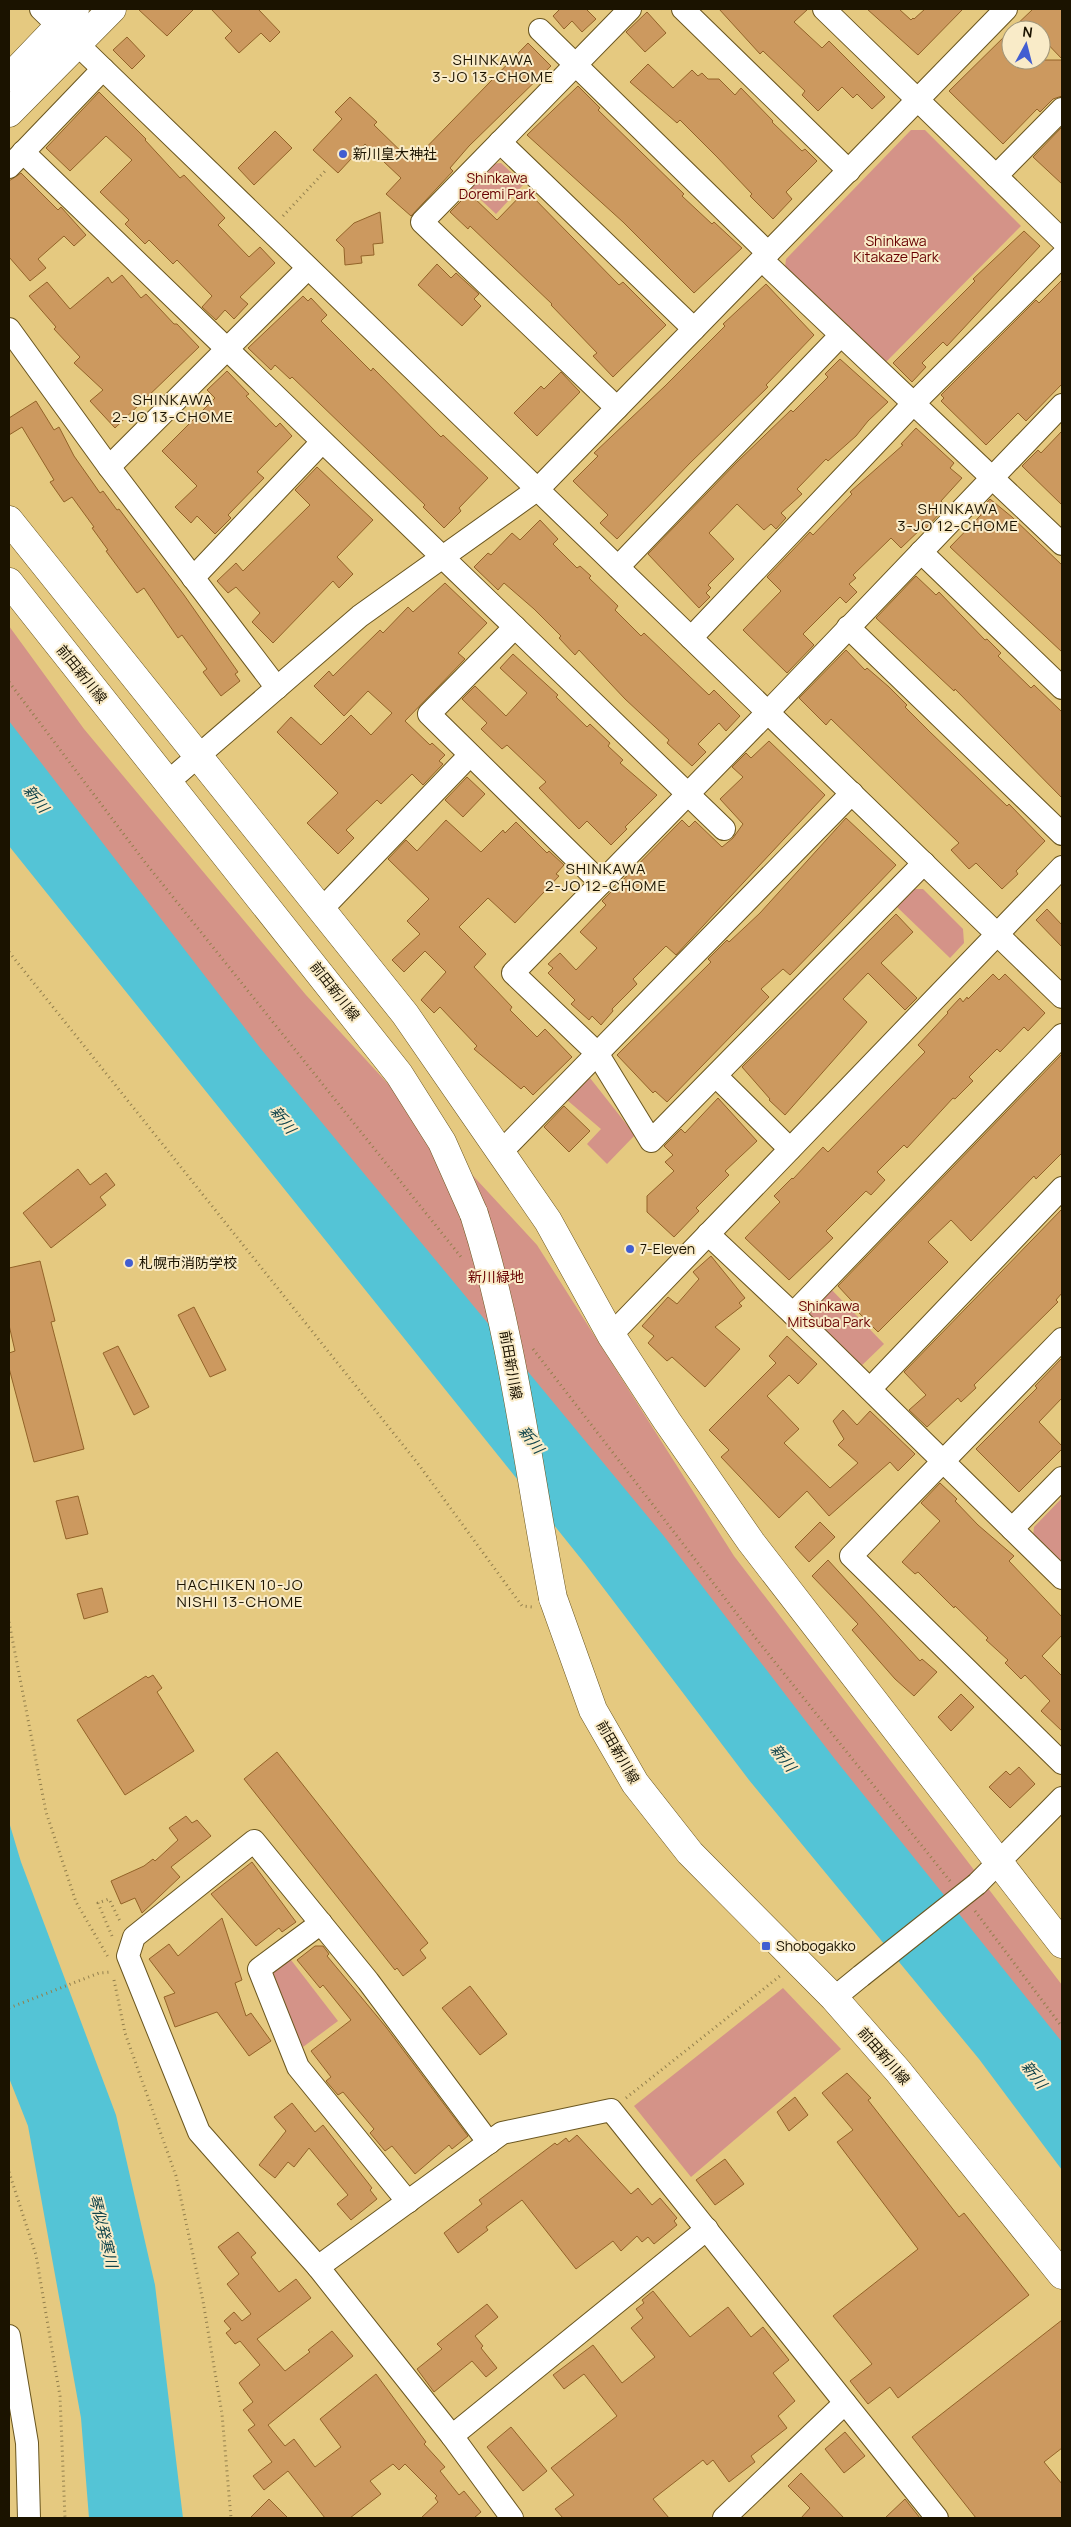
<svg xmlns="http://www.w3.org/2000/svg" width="1071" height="2527" viewBox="0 0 1071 2527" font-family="Manrope,'Noto Sans JP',sans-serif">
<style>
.green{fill:#d49388}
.water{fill:#54c4d6}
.building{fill:#cc995f;stroke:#936328}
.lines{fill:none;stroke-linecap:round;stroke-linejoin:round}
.street-casing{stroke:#6a561f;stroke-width:24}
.secondary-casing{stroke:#6a561f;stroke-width:29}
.primary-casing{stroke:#6a561f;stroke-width:29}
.path{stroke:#927f4c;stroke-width:3;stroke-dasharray:1 4;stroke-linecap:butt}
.street{stroke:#fff;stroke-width:22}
.secondary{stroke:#fff;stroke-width:28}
.primary{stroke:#fff;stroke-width:28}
.street-bridge-casing{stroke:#6a561f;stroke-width:24;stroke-linecap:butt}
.primary-bridge-casing{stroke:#6a561f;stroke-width:29;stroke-linecap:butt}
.street-bridge{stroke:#fff;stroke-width:22}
.primary-bridge{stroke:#fff;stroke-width:28}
.poi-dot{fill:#425ed1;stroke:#f9ebc8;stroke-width:2}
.labels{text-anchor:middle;stroke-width:4;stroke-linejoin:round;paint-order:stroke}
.poi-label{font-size:14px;fill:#1b1300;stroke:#f9ebc8;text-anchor:start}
.park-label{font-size:14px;fill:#680000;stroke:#f9ebc8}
.street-label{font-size:14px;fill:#1b1300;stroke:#f9ebc8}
.neighbourhood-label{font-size:15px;letter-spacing:1px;fill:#1b1300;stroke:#f9ebc8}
.water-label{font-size:15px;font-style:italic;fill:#11444b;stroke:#f9ebc8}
</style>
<rect width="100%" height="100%" fill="#e5c980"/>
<g class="green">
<path d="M911,130H925L1021,226L885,363L785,267L786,259Z"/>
<path d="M501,163L524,184L496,214L468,188L490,164Z"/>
<path d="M9,626L84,729L306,995L537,1245L734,1556L1062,1985V2096L9,726Z"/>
<path d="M915,889H923L963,929L964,943L950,958L897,907Z"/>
<path d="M590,1078L635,1135L607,1164L587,1144L601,1129L567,1100Z"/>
<path d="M828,1286L884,1344L857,1370L799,1314Z"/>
<path d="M1062,1498V1563L1033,1536L1034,1527Z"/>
<path d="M291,1960L338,2021L303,2047L269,1971Z"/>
<path d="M783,1988L841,2049L691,2177L634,2106Z"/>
</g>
<g class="water">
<path d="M9,721L261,1049L663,1535L834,1758L1062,2042V2170L979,2059L749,1780L586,1565L9,846Z"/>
<path d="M9,1822L21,1862L116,2115L155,2285L183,2518H89L81,2418L28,2126L9,2078Z"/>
</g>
<g class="building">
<path d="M138,9H194L167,36Z"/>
<path d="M211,9H258L280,32L270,42L261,33L239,53L225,38L232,31Z"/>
<path d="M560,9H586L596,19L582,32L572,21L564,29L553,16Z"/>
<path d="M719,9H808L794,22L822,48L829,41L885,97L872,109L857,94L853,98L842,87L818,111L802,95L805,91L763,51L760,54Z"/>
<path d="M867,9H899L911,20L913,18L914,19L925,9H963L918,55Z"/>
<path d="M1033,9H1062V59L1041,37V30H1011Z"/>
<path d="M647,12L666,33L645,52L626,32Z"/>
<path d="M1011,30V60H1062V96L1053,99L1040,112L1037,109L1003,144L949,91Z"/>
<path d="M127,37L145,56L132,69L113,50Z"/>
<path d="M528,43L551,66L469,146L450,168L453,171L411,216L386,194L401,178L365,144L338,173L313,150L342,119L335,112L350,97L377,122L374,125L412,162Z"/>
<path d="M648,64L673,88L692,70L698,76L702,73L708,79H719L735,95L741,88L773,121L772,122L802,151L805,149L817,161L786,192L792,199L773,219L750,196L752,194L717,157L680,120L677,123L630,82Z"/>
<path d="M578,86L600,108L598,110L684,194L682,196L712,224L714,222L742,248L694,293L623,222L527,135Z"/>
<path d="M99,92L146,139L145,140L180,178L184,175L225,218L218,225L249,257L260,247L275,263L240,297L248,304L234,319L225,310L216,320L202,307L212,296L177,260L173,264L149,240L145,244L125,224L129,220L100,192L132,160L106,136L70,171L46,148Z"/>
<path d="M1062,127V184L1033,157Z"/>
<path d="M275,131L292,148L254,185L238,168Z"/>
<path d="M21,173L58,210L61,207L86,235L74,246L64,236L38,259L46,268L30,281L9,257V181Z"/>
<path d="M526,190L619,285L623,282L666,325L613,377L593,356L597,353L551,305L552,304L470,226L468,229L450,212L469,193L497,220Z"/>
<path d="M380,212L383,243L373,244L374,255L361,256L362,263L345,265L344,248L336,240L354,223Z"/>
<path d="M1024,231L1040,246L947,346L943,342L922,363L926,367L912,382L893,363L975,281L973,279Z"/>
<path d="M437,264L451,278L456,273L479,294L474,299L481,306L462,326L418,285Z"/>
<path d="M122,275L141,298L146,294L174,324H177L199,347L115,428L90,401L103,390L74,363L80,357L54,329L56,327L29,296L47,282L70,309L108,277L112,283Z"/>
<path d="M1062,280V384L1026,421L1018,413L986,445L941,401L944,398L941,395L1036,300L1039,303Z"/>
<path d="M766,284L814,335L766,385L768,387L690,463L617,539L600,523L608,515L573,481L598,456L594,453L665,386L725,326L723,324Z"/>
<path d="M303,296L308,301L311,298L327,315L321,321L371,371L373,368L441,437L443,435L488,478L459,508L461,511L444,528L423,507L425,505L292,377L290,379L275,365L271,370L248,348Z"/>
<path d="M840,359L888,402L868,421L856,436L828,461L826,459L797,489L802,494L781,513L786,518L776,529L771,524L764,530L737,504L709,533L734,559L708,585L711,588L706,593L710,597L699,608L648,554L737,462L791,410L793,412L828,377L825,374Z"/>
<path d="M227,371L249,394L246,396L276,427L280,423L292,436L257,472L264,478L228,515L231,518L215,534L197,516L191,523L175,507L197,486L162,451L215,398L207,390Z"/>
<path d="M561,372L580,392L537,436L514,413L541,386L544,389Z"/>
<path d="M36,401L54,430L59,427L74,456L100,493L103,491L117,510L119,509L184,595L238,672L235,674L240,681L221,696L203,672L207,669L182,635L178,638L144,588L137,593L106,551L108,550L92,528L94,527L72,497L64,502L50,482L54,480L22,427L9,435V418Z"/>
<path d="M916,428L954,463L950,468L962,478L941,501L946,507L926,528L924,526L901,548L891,538L853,575L856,578L849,584L857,592L846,603L840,597L803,634L814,645L787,673L743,630L781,591L767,577L810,532L813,535L852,494L850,492L903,445L901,444Z"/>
<path d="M1062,431V505L1022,466L1038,450L1041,453Z"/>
<path d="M317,467L373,520L337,557L353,574L339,588L333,581L273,643L252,622L260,613L236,587L228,593L217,581L236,563L243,571L310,505L295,490Z"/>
<path d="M990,499L1012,517L1062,565V652L950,547L981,515L978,512Z"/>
<path d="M540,520L558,539L553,544L577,568L580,566L591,576L589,578L618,606L615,610L641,636L644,633L709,695L714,690L740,716L726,731L719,723L698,744L706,752L692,766L667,743L669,740L625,699L579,650L575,655L559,638L561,636L534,609L504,583L498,590L474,567L488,553L491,555L512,533L520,540Z"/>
<path d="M916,576L936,595L939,592L985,640L987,639L1001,653L998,656L1031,688L1034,685L1062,712V798L955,689L954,691L876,618Z"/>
<path d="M445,583L487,623L458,653L465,659L405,721L430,745L432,743L445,755L439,761L443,764L423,785L412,774L381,804L377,800L346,830L354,838L338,854L307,823L338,793L277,732L291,717L321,745L351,715L371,735L392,713L368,691L344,716L314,686L329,671L333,676L380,630L383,633L408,607L413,612Z"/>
<path d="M846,650L865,670L867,668L889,687L907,705L905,707L930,732L1007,806L1009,804L1045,841L1016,871L1018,874L1002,889L976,863L969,869L951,850L959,843L831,719L826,725L799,698Z"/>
<path d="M513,654L558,695L556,697L587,727L590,724L610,743L608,746L623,760L620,763L657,795L625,827L627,829L611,845L587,821L579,829L539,788L546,782L507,745L502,749L481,729L487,723L462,699L475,686L506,716L527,693L500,668Z"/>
<path d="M769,741L825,795L676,955L666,946L633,979L637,984L612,1009L613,1011L601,1025L592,1016L589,1020L571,1004L575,1000L548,973L553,968L548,964L560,953L576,970L597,948L580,932L606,905L602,901L682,820L689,827L695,821L722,847L733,838L743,824L720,799L743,777L732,767L746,753L751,758Z"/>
<path d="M467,777L485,794L463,817L445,800Z"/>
<path d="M846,818L896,865L790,975L783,969L761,989L769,997L667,1102L655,1091L653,1093L617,1055L711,962L708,959L727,940L729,942L760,913Z"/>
<path d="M446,820L481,852L503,830L505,833L516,822L547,853L549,851L564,865L556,874L559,876L515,923L488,898L459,927L486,954L474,967L512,1007L510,1010L537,1037L545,1029L572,1057L533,1095L524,1086L521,1089L474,1049L477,1046L440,1007L434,1013L421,1000L446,972L425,951L404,972L392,960L420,934L407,921L429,899L388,859L406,840L417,851Z"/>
<path d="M1047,909L1062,925V947L1036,920Z"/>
<path d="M896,914L913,932L881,963L917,998L905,1010L868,973L843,999L867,1022L785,1115L769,1100L770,1099L742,1067Z"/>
<path d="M993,974L999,980L1005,974L1045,1013L1028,1031L1024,1027L1000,1052L997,1049L969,1077L973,1081L955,1099L953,1098L907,1148L904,1145L877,1172L885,1180L871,1195L866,1191L826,1231L833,1238L789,1280L745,1238L780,1202L774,1196L792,1178L793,1179L823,1147L828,1152L925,1052L918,1045L948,1013L947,1012L960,998L963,1002L967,997L968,999Z"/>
<path d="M1062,1054V1153L1036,1179L1034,1176L971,1241L951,1220L928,1242L948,1262L878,1332L859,1313L861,1311L838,1286Z"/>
<path d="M718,1098L757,1141L725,1171L729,1175L696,1208L699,1211L674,1237L647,1212V1196L674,1171L665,1162L673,1155L664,1146L681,1129L685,1133Z"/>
<path d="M564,1106L590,1131L569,1152L544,1127Z"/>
<path d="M78,1169L90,1185L106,1173L115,1185L100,1197L106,1205L51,1248L23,1213Z"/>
<path d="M1062,1209V1293L1056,1300L1058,1302L974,1385L976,1388L961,1402L958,1398L927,1427L909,1410L926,1395L904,1372Z"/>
<path d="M711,1256L745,1298L739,1303L742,1306L715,1327L740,1349L705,1387L672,1357L667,1361L648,1343L654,1336L642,1326L668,1297L677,1304L699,1279L693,1272Z"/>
<path d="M40,1261L55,1321L51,1322L84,1449L34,1462L9,1368V1353L15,1351L9,1325V1268Z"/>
<path d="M194,1307L226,1370L210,1377L178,1315Z"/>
<path d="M787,1336L817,1364L798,1384L789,1375L767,1396L799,1429L784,1443L830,1488L858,1463L838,1445L844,1439L833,1421L843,1410L857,1425L870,1411L915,1454L898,1471L890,1462L829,1516L807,1491L779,1518L721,1457L729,1450L709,1430L776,1363L769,1356Z"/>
<path d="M118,1346L149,1407L134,1415L103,1353Z"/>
<path d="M1062,1358V1398L1039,1422L1062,1446V1449L1019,1492L976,1449L1037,1388L1035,1386Z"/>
<path d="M940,1483L957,1499L955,1501L978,1525L1014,1556L1009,1561L1062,1617V1635L1042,1656L1062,1676V1731L1041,1711L1050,1701L1025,1675L1021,1679L1005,1663L1008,1660L986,1640L988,1638L955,1606L954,1608L918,1572L915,1574L902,1562L940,1521L921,1503Z"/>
<path d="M78,1496L88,1534L66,1539L56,1501Z"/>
<path d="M820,1522L835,1537L809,1562L795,1547Z"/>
<path d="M828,1560L920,1661L922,1659L937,1672L914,1696L895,1679L852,1630L858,1624L812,1576Z"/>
<path d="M102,1588L108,1612L84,1619L77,1594Z"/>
<path d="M153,1675L162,1688L157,1692L194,1751L125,1795L77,1720L146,1676L148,1678Z"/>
<path d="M961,1694L974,1707L951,1731L938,1717Z"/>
<path d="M277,1752L428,1943L420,1950L426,1958L403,1976L397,1968L395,1970L244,1779Z"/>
<path d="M1019,1767L1035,1784L1010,1808L989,1787L1006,1771L1010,1775Z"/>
<path d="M186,1816L192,1823L197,1820L211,1836L171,1867L180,1877L142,1913L135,1898L121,1904L111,1881L144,1866L153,1859L155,1861L178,1840L169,1828Z"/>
<path d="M252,1862L296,1922L282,1932L279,1928L256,1946L211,1894Z"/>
<path d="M222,1918L242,1980L235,1983L246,2016L251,2013L271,2041L249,2056L217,2012L175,2027L164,1997L175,1993L149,1959L169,1944L178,1956Z"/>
<path d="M315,1946H323L329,1954L327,1956L386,2027L468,2136L452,2149L449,2145L415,2174L392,2146L385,2151L370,2133L374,2129L343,2092L338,2095L326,2081L331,2077L311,2051L351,2020L323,1985L320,1988L297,1960Z"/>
<path d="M470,1986L507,2034L480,2055L442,2008Z"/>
<path d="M847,2073L871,2098L868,2100L959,2217L964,2213L1029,2295L898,2398L890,2387L868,2404L850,2381L872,2364L833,2316L918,2249L837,2142L853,2130L822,2093Z"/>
<path d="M795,2097L808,2115L789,2131L777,2112Z"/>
<path d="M292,2103L315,2132L323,2125L372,2188L370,2190L377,2199L351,2220L337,2204L348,2195L309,2148L294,2167L288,2162L275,2178L259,2165L286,2131L274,2117Z"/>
<path d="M577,2135L631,2194L638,2188L652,2205L660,2198L677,2218L674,2221L677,2225L654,2244L648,2237L642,2242L637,2236L621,2251L613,2241L576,2269L522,2200L486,2227L488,2230L458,2253L444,2233L482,2204L479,2200L555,2143L557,2145L566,2138L569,2142Z"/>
<path d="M725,2159L744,2184L715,2205L696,2180Z"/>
<path d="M238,2232L256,2253L251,2257L279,2292L296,2279L311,2298L257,2339L285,2371L310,2352L308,2350L332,2331L353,2356L268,2425L285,2446L294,2439L315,2467L341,2447L320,2419L376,2374L426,2442L424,2444L445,2467L440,2471L459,2495L464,2491L481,2512L474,2518H421L438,2502L435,2498L437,2496L405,2464L399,2470L393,2464L370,2481L381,2494L350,2518H325L288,2471L264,2490L253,2476L272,2462L248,2430L255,2425L243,2410L253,2402L239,2383L260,2365L240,2341L235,2344L226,2333L231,2329L224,2321L234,2312L242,2321L251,2314L227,2284L239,2274L218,2247Z"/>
<path d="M653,2291L690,2337L728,2307L751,2337L763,2327L789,2360L773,2373L795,2401L778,2416L787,2428L751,2456L755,2462L729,2482L713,2460L707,2465L703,2460L653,2499L669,2518H563L555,2509L574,2495L551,2468L617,2416L584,2374L564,2389L553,2375L593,2345L622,2383L655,2357L631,2328L643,2318L636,2309L644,2303L642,2300Z"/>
<path d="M487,2304L498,2317L475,2336L483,2346L481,2348L497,2368L486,2377L472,2361L434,2392L417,2369L442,2349L437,2344Z"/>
<path d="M1062,2320V2448L1044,2462L1062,2484V2518H976L912,2437Z"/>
<path d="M511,2427L547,2471L523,2491L487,2447Z"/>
<path d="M845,2432L865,2456L844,2473L825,2449Z"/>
<path d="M801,2473L844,2518H801L810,2508L788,2486Z"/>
<path d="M269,2499L288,2518H250Z"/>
<path d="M905,2499L920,2518H885Z"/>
</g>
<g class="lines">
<defs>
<g id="street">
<path d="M41,9L1062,997"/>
<path d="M683,9L849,171"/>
<path d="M824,9L1062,240"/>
<path d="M540,30L768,253"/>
<path d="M500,142L694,329"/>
<path d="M23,152L724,829"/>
<path d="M9,167L103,69"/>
<path d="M996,176L1062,109"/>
<path d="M762,260L1062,544"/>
<path d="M9,329L109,467L277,688"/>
<path d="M617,408L422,222L630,9"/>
<path d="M109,467L308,268"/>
<path d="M921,552L1062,688"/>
<path d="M618,567L841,335"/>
<path d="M193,578L322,442"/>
<path d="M515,627L429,714L601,883"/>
<path d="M848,627L1062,834"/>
<path d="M691,638L914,403L1062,256"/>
<path d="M168,782L360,616L538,489L1006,9"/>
<path d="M924,863L651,1141L597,1053L513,973L768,712L1062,405"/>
<path d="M321,910L470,755"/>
<path d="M716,1076L790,1149"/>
<path d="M501,1152L852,793"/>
<path d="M708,1234L793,1314L1062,1578"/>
<path d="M793,1314L1062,1035"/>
<path d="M611,1335L1062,867"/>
<path d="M1062,1339L851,1556L1062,1763"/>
<path d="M870,1389L1062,1188"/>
<path d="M1012,1529L1062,1478"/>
<path d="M977,1884L1062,1798"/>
<path d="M321,1923L259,1969L298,2067L408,2202"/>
<path d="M834,1998L861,1976"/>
<path d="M489,2143L368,1981L254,1841L134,1937L128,1956L199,2132L318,2267L452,2436L512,2518"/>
<path d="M318,2267L502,2133L611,2110L937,2518"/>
<path d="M9,2336L27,2443L29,2518"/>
<path d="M452,2436L707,2229"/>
<path d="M724,2518L845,2403"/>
</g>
<g id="secondary">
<path d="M9,78L75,9"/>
<path d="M9,113L112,9"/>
</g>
<g id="primary">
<path d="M9,520L405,1014L548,1221L611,1335L667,1421L751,1542L1062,1944"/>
<path d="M9,582L399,1074L442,1142L474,1214"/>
<path d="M553,1598L593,1710L635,1783L690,1853L834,1998L898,2071L1062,2275"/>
</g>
</defs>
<use href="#street" class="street-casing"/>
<use href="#secondary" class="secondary-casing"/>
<use href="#primary" class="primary-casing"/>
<g class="path">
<path d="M283,216L327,169"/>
<path d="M9,682L144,861L461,1257"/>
<path d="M9,952L419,1465L522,1606L532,1607"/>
<path d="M533,1349L754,1636L950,1881"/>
<path d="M9,1622L46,1812L76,1902L108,1957"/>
<path d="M975,1911L1062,2027"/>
<path d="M112,1936L98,1903L109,1899L121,1923"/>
<path d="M114,1980L125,2033L176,2176L203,2301L222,2414L231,2518"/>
<path d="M9,2008L99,1973L112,1972"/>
<path d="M626,2098L780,1976"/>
<path d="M9,2172L36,2255L60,2396L65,2518"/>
</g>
<use href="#street" class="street"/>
<use href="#secondary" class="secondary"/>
<use href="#primary" class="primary"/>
<defs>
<path id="street-bridge" d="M861,1976L977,1884"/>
<path id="primary-bridge" d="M474,1214C514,1339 528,1470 553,1598"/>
</defs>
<use href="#street-bridge" class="street-bridge-casing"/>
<use href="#primary-bridge" class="primary-bridge-casing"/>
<use href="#street-bridge" class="street-bridge"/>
<use href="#primary-bridge" class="primary-bridge"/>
</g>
<g class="poi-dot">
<circle cx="343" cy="154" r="5"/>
<circle cx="630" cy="1249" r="5"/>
<circle cx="129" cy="1263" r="5"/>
<rect x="761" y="1941" width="10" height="10" rx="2.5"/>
</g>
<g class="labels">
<g class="poi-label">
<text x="353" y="159">新川皇大神社</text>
<text x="640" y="1254">7-Eleven</text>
<text x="139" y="1268">札幌市消防学校</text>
<text x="776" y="1951">Shobogakko</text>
</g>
<g class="park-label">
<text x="497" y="183">Shinkawa<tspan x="497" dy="16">Doremi Park</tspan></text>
<text x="896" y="246">Shinkawa<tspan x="896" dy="16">Kitakaze Park</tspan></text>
<text x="496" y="1282">新川緑地</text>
<text x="829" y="1311">Shinkawa<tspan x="829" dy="16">Mitsuba Park</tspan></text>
</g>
<g class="street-label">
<text transform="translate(82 674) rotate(51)" y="5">前田新川線</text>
<text transform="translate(335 991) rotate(52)" y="5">前田新川線</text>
<text transform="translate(511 1365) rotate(80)" y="5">前田新川線</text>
<text transform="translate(618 1752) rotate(60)" y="5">前田新川線</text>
<text transform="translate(884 2056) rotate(49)" y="5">前田新川線</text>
</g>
<g class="neighbourhood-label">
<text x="493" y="65">SHINKAWA<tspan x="493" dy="17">3-JO 13-CHOME</tspan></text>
<text x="173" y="405">SHINKAWA<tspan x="173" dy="17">2-JO 13-CHOME</tspan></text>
<text x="958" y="514">SHINKAWA<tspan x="958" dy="17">3-JO 12-CHOME</tspan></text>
<text x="606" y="874">SHINKAWA<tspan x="606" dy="17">2-JO 12-CHOME</tspan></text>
<text x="240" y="1590">HACHIKEN 10-JO<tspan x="240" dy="17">NISHI 13-CHOME</tspan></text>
</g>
<g class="water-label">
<text transform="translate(36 799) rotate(52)" y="5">新川</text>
<text transform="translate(283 1120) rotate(52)" y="5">新川</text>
<text transform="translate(531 1440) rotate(52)" y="5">新川</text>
<text transform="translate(783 1758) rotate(52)" y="5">新川</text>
<text transform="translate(1034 2075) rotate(52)" y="5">新川</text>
<text transform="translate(103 2231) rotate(76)" y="5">琴似発寒川</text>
</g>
</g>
<rect width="1071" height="2527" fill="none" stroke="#1b1300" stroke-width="20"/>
<g transform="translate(1026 45) rotate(7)"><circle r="24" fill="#f9ebc8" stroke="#a09578"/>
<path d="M0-4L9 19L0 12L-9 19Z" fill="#425ed1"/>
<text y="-8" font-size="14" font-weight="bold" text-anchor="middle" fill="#1b1300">N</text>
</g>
</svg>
